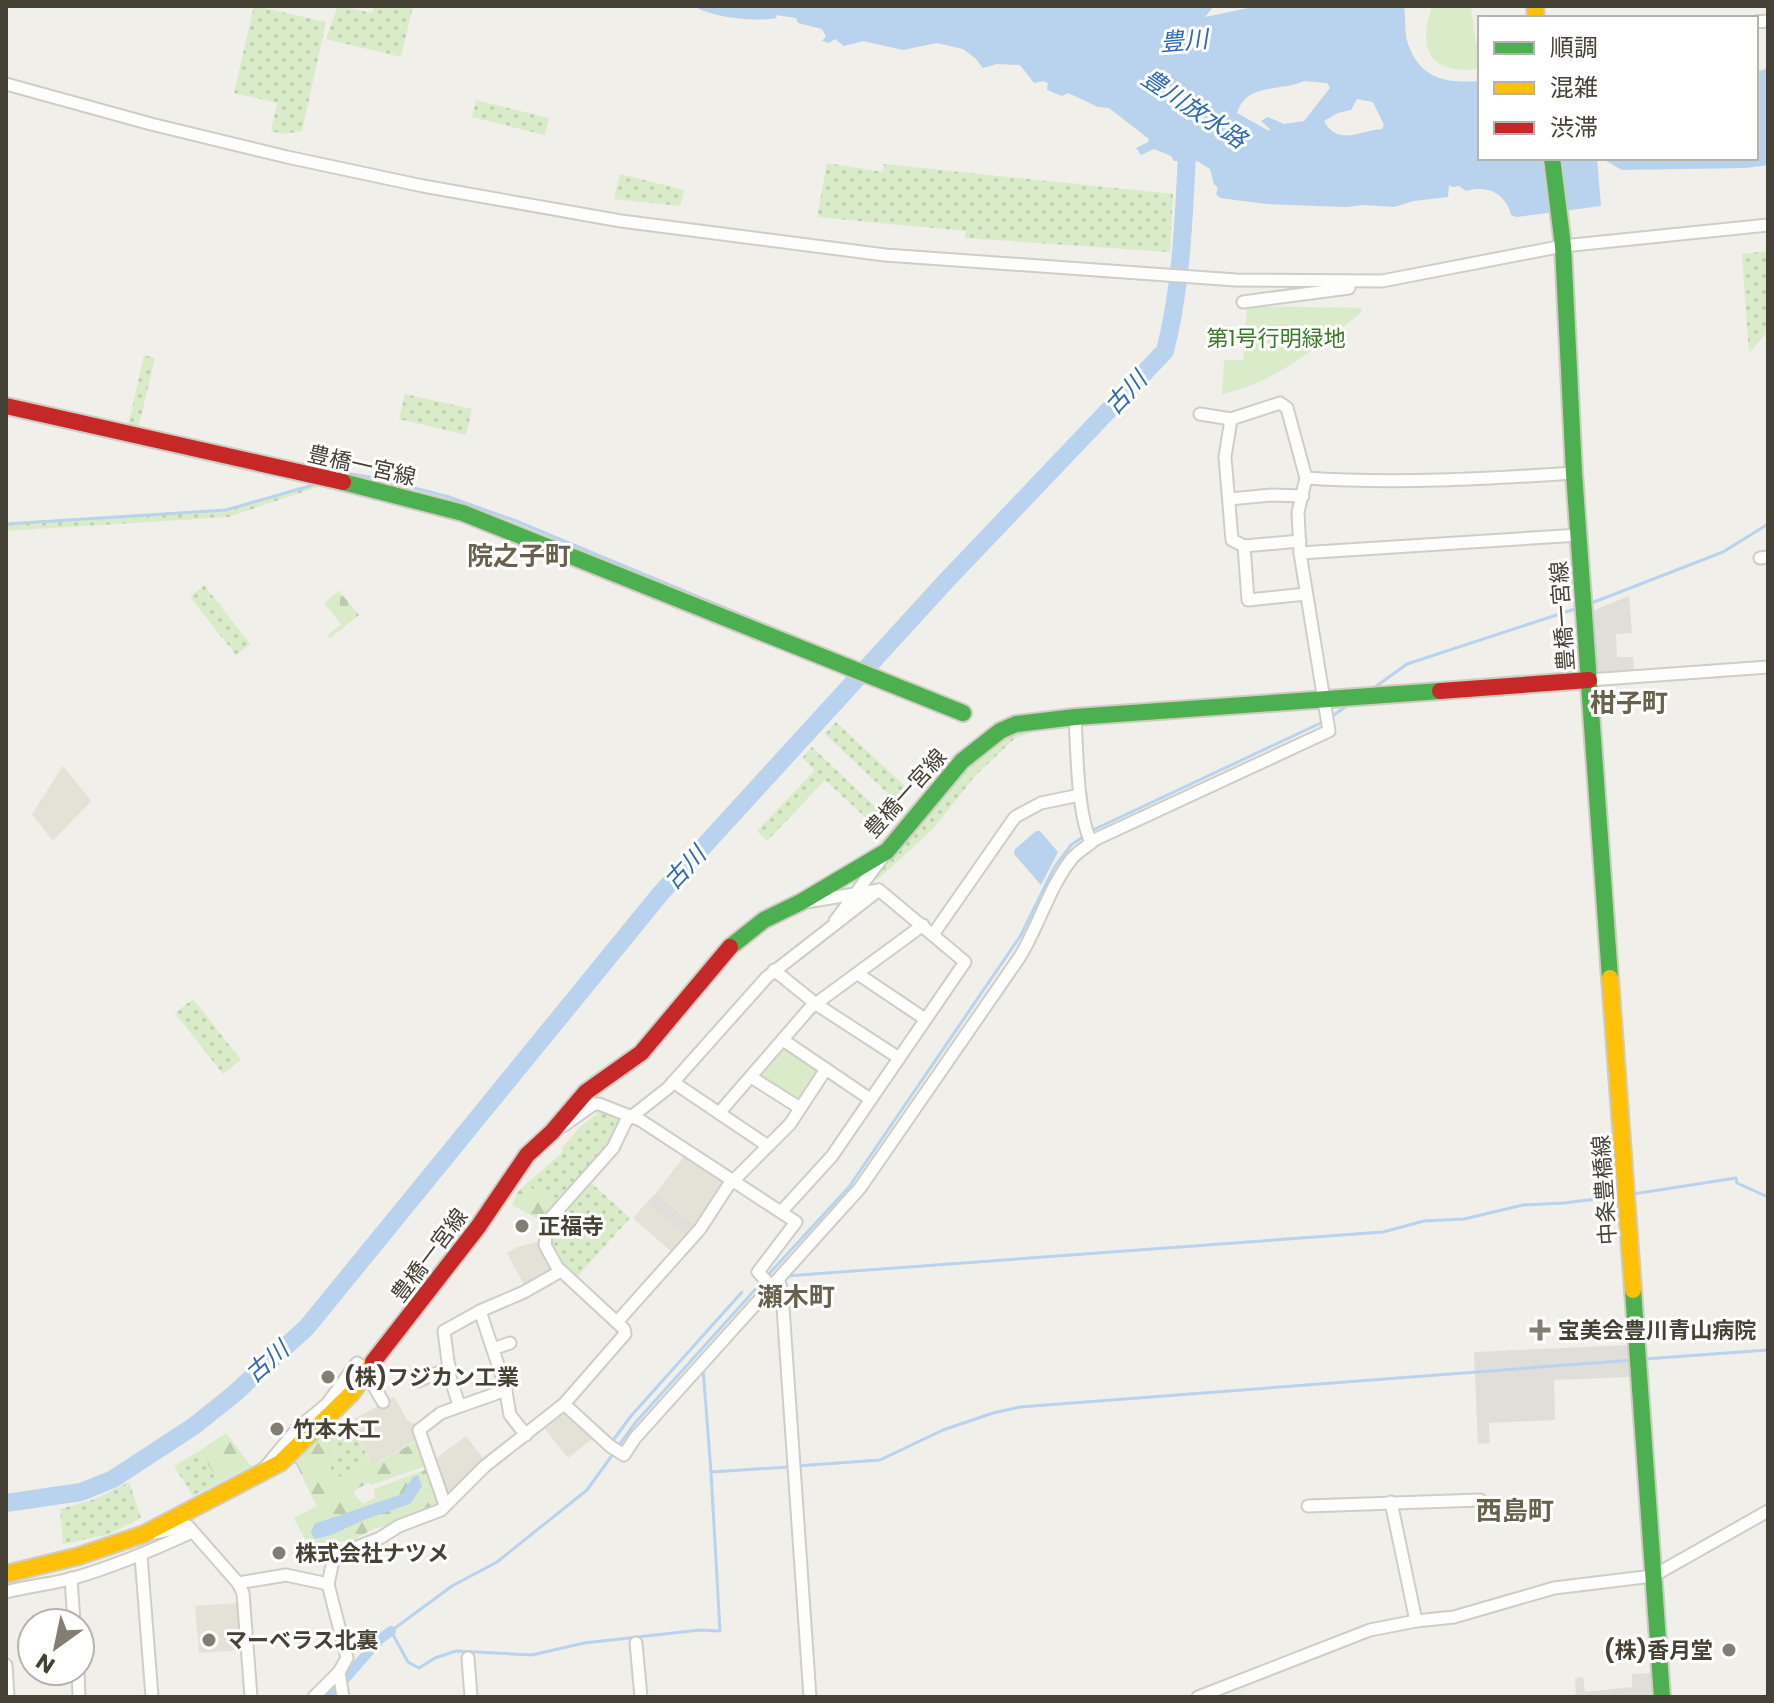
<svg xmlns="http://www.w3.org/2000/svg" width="1774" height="1703" viewBox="0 0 1774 1703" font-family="Poppins,'Noto Sans JP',sans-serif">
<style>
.residential{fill:#e4e1d6}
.grass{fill:url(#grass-dots)}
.forest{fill:url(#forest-firs)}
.cemetery{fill:url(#cemetery-stones)}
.park{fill:#d9ebc9}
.parking{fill:#dfded9}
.water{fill:#b9d2ee;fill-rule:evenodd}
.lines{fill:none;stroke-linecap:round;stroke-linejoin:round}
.stream{stroke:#b9d2ee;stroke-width:3}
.canal{stroke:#b9d2ee;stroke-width:10}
.river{stroke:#b9d2ee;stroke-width:18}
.street-casing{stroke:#cecdc7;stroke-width:15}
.fast-casing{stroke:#cfcdc0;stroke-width:20}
.slow-casing{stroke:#cfcdc0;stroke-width:20}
.jam-casing{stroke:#cfcdc0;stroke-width:20}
.street{stroke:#fdfdfc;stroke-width:11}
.fast{stroke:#4caf50;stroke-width:16}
.slow{stroke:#ffc107;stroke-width:16}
.jam{stroke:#c62828;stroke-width:16}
.poi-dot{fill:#827e74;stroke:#fff;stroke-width:3}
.labels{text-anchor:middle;stroke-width:6;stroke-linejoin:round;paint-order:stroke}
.park-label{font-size:22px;fill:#3c7729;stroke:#fff}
.street-label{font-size:22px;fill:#464135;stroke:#fff}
.poi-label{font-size:22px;font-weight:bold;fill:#464135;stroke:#fff;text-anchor:start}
.water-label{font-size:24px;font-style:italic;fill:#2f69b1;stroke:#fff}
.quarter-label{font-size:26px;font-weight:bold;fill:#68614d;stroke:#fff}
</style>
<defs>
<pattern id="grass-dots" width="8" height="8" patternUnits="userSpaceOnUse" patternTransform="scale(2)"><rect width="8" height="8" fill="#d9ebc9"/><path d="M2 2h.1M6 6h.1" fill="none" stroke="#bccbad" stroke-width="1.8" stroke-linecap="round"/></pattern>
<pattern id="forest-firs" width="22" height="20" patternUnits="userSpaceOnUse" patternTransform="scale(2)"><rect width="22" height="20" fill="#d9ebc9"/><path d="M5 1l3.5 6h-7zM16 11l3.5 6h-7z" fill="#bccbad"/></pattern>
<pattern id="cemetery-stones" width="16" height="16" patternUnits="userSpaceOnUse" patternTransform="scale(2)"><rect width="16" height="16" fill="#d9ebc9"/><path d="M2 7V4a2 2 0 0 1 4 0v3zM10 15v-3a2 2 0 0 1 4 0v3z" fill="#bccbad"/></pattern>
</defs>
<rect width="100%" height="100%" fill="#f0efe9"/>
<g class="residential">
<path d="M63,766L91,801L53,841L32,814Z"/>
<path d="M685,1155L724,1181L696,1224L684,1219L679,1211L656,1193Z"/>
<path d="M647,1202L688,1237L674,1254L633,1218Z"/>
<path d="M541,1241L554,1270L526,1288L507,1253L517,1247Z"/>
<path d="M394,1397L407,1420L420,1427V1438L373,1465L349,1422Z"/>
<path d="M564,1414L592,1439L568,1458L545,1429Z"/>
<path d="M466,1436L485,1461L448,1498L431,1462Z"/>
<path d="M239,1603L242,1650L199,1653L195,1606Z"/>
</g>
<g class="grass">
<path d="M254,6L326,22L302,131L283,134L271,131L277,103L234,93Z"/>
<path d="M338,6L372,13L374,6H413L401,57L326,39Z"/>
<path d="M476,100L549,118L545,135L472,117Z"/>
<path d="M827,163L883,172L884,164L1173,194L1170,252L965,238L966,231L817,217Z"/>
<path d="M620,174L684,190L680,206L614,199Z"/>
<path d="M1768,251V331L1749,353L1742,254Z"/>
<path d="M144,355L155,358L138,429L128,426Z"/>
<path d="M405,394L472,409L466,435L399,419Z"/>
<path d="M314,482L327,484L228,517L6,531V525L227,511L312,485Z"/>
<path d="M204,585L250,644L236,655L190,597Z"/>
<path d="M836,722L910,791L899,804L825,734Z"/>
<path d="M1070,725V728L1033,731L1014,739L975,776L932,830L877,880L875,878L950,786L1006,732Z"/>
<path d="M812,747L886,817L876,827L825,780L767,841L757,831L815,770L802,758Z"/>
<path d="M193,999L241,1060L223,1074L175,1013Z"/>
<path d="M597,1108L620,1115L612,1143L556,1206L526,1184L563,1152L561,1149L580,1127L597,1114L594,1111Z"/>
<path d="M589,1181L630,1218L575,1279L562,1268L548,1245L554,1218Z"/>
<path d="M346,1418L369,1459L334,1480L329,1477L337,1437L326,1434Z"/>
<path d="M199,1451L220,1482L193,1496L174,1466Z"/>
<path d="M129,1482L141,1518L109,1534L63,1544L60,1509L95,1499Z"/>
</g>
<g class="forest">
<path d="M526,1184L556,1206L544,1222L512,1205L518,1192Z"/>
<path d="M226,1433L251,1466L220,1482L199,1451Z"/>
<path d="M326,1434L337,1437L329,1477L334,1480L370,1459L374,1465L420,1439L429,1465L371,1485L368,1483L355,1490L354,1494L363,1504L375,1498L374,1489L430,1468L440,1503L405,1523L375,1528L355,1539L309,1547L294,1518L317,1506L296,1464H292L290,1460Z"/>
</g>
<path class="cemetery" d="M339,591L359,615L330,638L327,636L341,624L324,603Z"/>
<g class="park">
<path d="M1432,6H1485L1471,8L1476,43H1480V69C1430,74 1417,52 1432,6Z"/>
<path d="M1247,306L1362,308L1361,313C1316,347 1279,381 1222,394L1224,360H1243Z"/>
<path d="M780,1049H788L817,1067L818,1075L801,1099L793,1101L761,1080L760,1071Z"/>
</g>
<g class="parking">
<path d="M1629,596L1632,633L1616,634L1617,657H1633L1634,670L1600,672L1596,670L1592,611Z"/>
<path d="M656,1193L679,1212L684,1219L698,1225L688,1237L647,1202Z"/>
<path d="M1629,1345L1630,1377L1554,1380L1555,1420L1489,1423L1490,1443L1478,1444L1474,1352Z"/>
<path d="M1651,1673L1653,1697H1576L1575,1678L1583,1677L1585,1692L1632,1687V1674Z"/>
</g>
<g class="water">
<path d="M694,6H1214L1205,17L1258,6H1404C1406,18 1404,33 1408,44C1421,80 1446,83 1480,81V158H1597L1601,206L1517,217L1511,215C1506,193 1487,185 1466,191L1459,186L1452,187L1449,185L1448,197L1414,201L1394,207L1364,205L1346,207L1266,204L1220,198L1216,194L1218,188L1214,184L1210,169L1197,161H1174L1171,156L1154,149L1141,155L1136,148L1148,142L1149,139L1109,108L1098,107L1068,93L1062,96L1047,90L1048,83L1043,81L1034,83L1020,65L997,64L983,68L975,58L963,49L937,43L903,50L863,41L844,46L835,39L829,43L822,41L826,36L822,29L798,23L796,18L775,15L777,18C758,22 712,18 694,6ZM1304,81L1327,83L1330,88L1304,121L1284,124L1268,117L1261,121L1270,129L1269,131L1237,113C1247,82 1281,92 1304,81ZM1357,99L1373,102L1384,125L1382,129C1361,130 1338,147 1324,121L1338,113L1351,110Z"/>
<path d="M1768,68V165L1746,168L1622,170L1601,158H1756V72Z"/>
<path d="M1036,831H1040L1058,852L1041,885L1014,854L1015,849Z"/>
<path d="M418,1475L422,1486L410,1504L366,1519L331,1535L315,1539L311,1533L314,1524L402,1494L413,1477Z"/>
</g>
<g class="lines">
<g class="stream">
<path d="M319,469L376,478L449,497L516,521L795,637"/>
<path d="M6,524L226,510L313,485L314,480"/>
<path d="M1589,604L1723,552L1768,524"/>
<path d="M1371,690L1407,664L1578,608"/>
<path d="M1331,717L1351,703"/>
<path d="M1633,1194L1736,1178L1737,1183L1768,1197"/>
<path d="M767,1276L849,1187L1021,935L1054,868L1071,845L1093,830L1325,721"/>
<path d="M786,1276L1383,1232L1424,1221L1464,1219L1523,1205L1564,1203L1621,1196"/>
<path d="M1644,1359L1768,1350"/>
<path d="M703,1368L711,1472"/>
<path d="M614,1439L631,1416L742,1292"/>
<path d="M617,1448L636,1422L762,1282"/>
<path d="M613,1454L587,1490L497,1562L452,1586L391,1631L408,1662L419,1668L435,1658L456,1651L532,1655L584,1643L700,1630L720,1631L711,1472L789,1467"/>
<path d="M796,1466L880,1460L943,1430L993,1413L1020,1407L1633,1360"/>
</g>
<path class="canal" d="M329,1697L380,1639L391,1631"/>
<path class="river" d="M6,1503L81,1492L113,1479L194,1426L234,1394L307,1327L661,893L946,581L1165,351C1183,281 1184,207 1188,136"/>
<defs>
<g id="street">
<path d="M1756,22L1768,21"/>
<path d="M6,84L151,124L287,157L423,186L621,221L885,255L1236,280L1382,281L1563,246L1768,225"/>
<path d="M1243,302L1349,288"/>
<path d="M1231,419L1225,457L1232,540L1244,546L1300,541"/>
<path d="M1306,478C1395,484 1484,479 1574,473"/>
<path d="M1229,499L1272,495L1303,496"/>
<path d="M1244,546L1248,600L1306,594"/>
<path d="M1300,553L1579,535"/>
<path d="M1760,558L1768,557"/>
<path d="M1589,680L1768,667"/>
<path d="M1075,717C1077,751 1077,813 1091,842"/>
<path d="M835,921L882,858"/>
<path d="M934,933L1015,817L1041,803L1080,795"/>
<path d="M774,970L816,1004L899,1058"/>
<path d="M858,974L925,1019"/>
<path d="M783,1040L870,1099"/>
<path d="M751,1077L800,1108"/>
<path d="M673,1082L768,1146"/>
<path d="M719,1113L810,1008L923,925"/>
<path d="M563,1126L594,1104H599L640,1120L796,1222L758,1272L772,1287"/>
<path d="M781,1212L832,1156L965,962L879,890L806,902"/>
<path d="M779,1281L782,1293L810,1697"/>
<path d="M617,1322L700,1229L728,1186L790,1124L826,1069"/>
<path d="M493,1349L510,1343"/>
<path d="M418,1381L450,1368"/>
<path d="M564,1404L610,1446L624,1455L635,1438L860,1188L1019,958C1038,928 1048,890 1070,861C1076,852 1086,848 1094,840L1329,731L1300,553L1298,512L1306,478L1287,408L1280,403L1231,419L1200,414"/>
<path d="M459,1405L450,1377L444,1331L480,1311"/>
<path d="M526,1435L510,1415L505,1386L480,1311L524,1292L561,1271"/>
<path d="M263,1470L297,1429L327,1404L357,1363L363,1367L383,1402"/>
<path d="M1391,1502L1416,1621"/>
<path d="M445,1505L419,1430L441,1413L506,1390"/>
<path d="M1308,1506L1480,1500"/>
<path d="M154,1533L188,1526L238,1583L286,1575L328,1584"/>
<path d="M141,1556L152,1697"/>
<path d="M71,1578L74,1623"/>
<path d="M238,1583L243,1593L251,1697"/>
<path d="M6,1592C28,1586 52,1584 74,1578C115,1566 153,1550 192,1532"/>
<path d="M636,1643L641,1697"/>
<path d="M468,1658L471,1697"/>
<path d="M6,1665L8,1697"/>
<path d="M78,1671L79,1697"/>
<path d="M339,1672L343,1697"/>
<path d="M314,1697L339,1672L347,1658L328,1584L334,1556L380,1538L399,1526L441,1510L485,1466L564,1404L625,1334L624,1329L557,1267L545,1245L548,1221L613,1148L626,1121L668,1088L767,977L879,890"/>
<path d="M1198,1697L1370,1630L1416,1621L1454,1617L1554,1588L1653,1576L1768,1511"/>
</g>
<g id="fast">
<path d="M1552,158L1563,246L1574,473L1610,978"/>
<path d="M343,482L463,513L963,713"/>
<path d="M730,947L764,920L801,902L887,851L962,761L1000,731L1016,724L1075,717L1440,691"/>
<path d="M1633,1290L1662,1697"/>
</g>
<g id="slow">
<path d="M1535,6L1536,18"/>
<path d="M1610,978L1633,1290"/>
<path d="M6,1574L79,1556L144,1534L280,1463L352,1393L373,1362"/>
</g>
<g id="jam">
<path d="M6,406L343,482"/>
<path d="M1440,691L1589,680"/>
<path d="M373,1362L478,1227L527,1155L552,1132L586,1092L641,1053L730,947"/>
</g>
</defs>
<use href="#street" class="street-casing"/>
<use href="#fast" class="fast-casing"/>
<use href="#slow" class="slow-casing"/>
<use href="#jam" class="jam-casing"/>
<use href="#street" class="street"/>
<use href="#fast" class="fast"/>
<use href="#slow" class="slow"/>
<use href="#jam" class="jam"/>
</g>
<g class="poi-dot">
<circle cx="522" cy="1226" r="8"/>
<path d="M1536 1318h8v8h8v8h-8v8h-8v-8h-8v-8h8z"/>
<circle cx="328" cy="1377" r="8"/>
<circle cx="277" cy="1429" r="8"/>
<circle cx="279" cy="1553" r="8"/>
<circle cx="209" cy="1640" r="8"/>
<circle cx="1729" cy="1650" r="8"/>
</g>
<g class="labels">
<g class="park-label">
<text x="1276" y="346">第1号行明緑地</text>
</g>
<g class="street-label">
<text transform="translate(362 465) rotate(13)" y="8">豊橋一宮線</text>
<text transform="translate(1562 616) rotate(-94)" y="8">豊橋一宮線</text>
<text transform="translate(905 793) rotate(-48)" y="8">豊橋一宮線</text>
<text transform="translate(1604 1190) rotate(-94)" y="8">中条豊橋線</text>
<text transform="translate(429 1255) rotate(-53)" y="8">豊橋一宮線</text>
</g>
<g class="poi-label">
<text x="538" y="1234">正福寺</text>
<text x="1558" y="1338">宝美会豊川青山病院</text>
<text x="344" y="1385">(株)フジカン工業</text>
<text x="293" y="1437">竹本木工</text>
<text x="295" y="1561">株式会社ナツメ</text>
<text x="225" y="1648">マーベラス北裏</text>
<text x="1713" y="1658" text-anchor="end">(株)香月堂</text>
</g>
<g class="water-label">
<text transform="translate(1184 41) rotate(-5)" y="8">豊川</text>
<text transform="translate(1194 109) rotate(34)" y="8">豊川放水路</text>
<text transform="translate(1126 393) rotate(-47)" y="8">古川</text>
<text transform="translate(685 868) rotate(-47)" y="8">古川</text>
<text transform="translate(267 1362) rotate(-41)" y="8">古川</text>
</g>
<g class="quarter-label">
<text x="519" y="565">院之子町</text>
<text x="1629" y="712">柑子町</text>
<text x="796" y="1306">瀬木町</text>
<text x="1515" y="1520">西島町</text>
</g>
</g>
<rect width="1774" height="1703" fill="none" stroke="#464135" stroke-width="16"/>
<rect x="1478" y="16" width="280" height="144" fill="#ffffff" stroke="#b5b3ae" stroke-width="2"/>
<rect x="1494" y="42" width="40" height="12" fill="#4caf50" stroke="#b5b3ae" stroke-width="2"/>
<text x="1550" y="56" font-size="24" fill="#464135">順調</text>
<rect x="1494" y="82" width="40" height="12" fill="#ffc107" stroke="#b5b3ae" stroke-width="2"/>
<text x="1550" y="96" font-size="24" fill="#464135">混雑</text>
<rect x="1494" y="122" width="40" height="12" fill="#c62828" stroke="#b5b3ae" stroke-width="2"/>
<text x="1550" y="136" font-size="24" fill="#464135">渋滞</text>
<g transform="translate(56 1647) rotate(213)"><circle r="38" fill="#ffffff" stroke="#b5b3ae" stroke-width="2"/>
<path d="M0-6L14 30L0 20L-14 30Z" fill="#827e74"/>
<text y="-12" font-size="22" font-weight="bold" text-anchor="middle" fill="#464135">N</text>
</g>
</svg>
